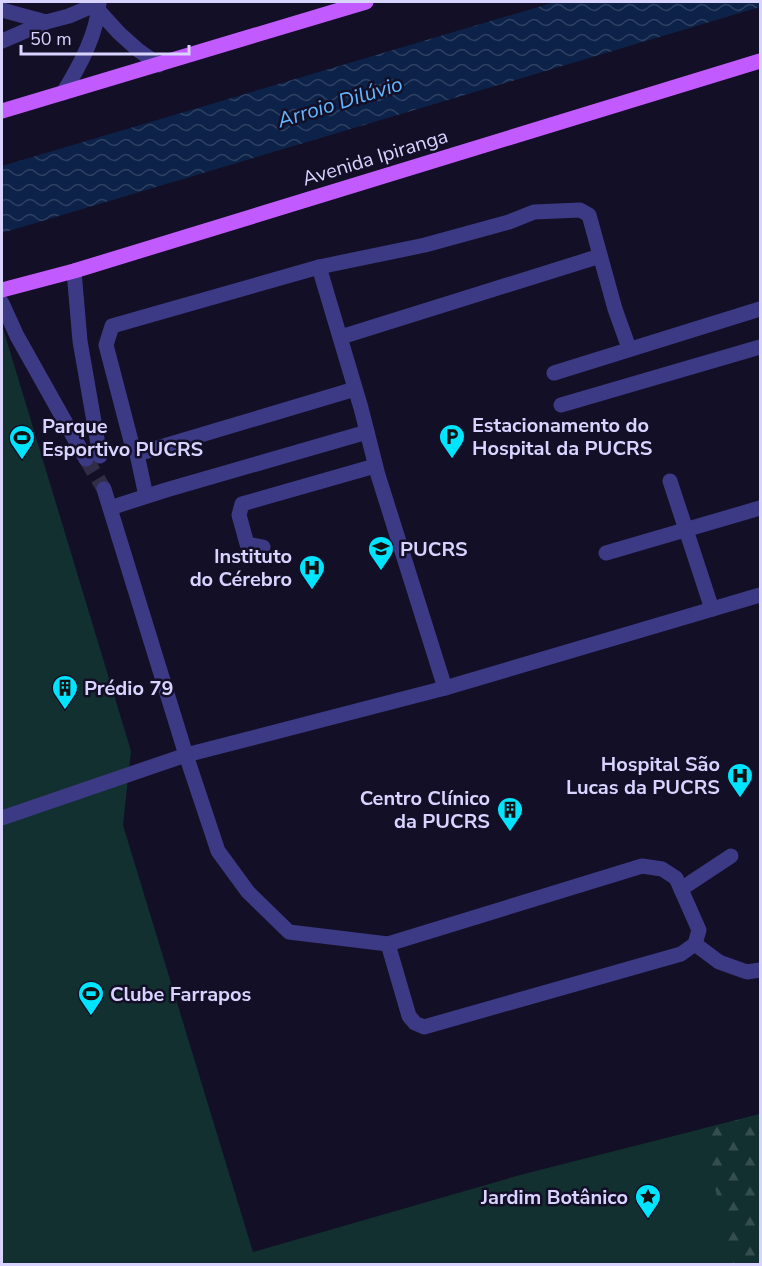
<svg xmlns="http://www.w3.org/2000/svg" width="762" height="1266" viewBox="0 0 762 1266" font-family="'Nunito Sans',sans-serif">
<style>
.green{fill:#12302f}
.forest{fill:url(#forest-firs)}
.water{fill:url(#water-waves)}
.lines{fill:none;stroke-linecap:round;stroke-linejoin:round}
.minor-tunnel{stroke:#312d47;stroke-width:15;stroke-dasharray:15 8;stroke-linecap:butt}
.minor{stroke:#3d3a85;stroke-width:15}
.major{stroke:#c25bff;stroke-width:15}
.labels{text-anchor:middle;stroke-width:5;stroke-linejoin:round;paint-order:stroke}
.street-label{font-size:20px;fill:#d9d4ff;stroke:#130f26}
.poi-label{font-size:20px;font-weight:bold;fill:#d9d4ff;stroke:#130f26;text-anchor:start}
.water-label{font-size:21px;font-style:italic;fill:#62b6ff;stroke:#130f26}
</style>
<defs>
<pattern id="forest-firs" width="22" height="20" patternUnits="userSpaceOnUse" patternTransform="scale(1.5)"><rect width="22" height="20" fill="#12302f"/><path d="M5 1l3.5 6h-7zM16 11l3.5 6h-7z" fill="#344d4e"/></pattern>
<pattern id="water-waves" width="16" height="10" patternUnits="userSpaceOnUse" patternTransform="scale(1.5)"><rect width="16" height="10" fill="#0c2248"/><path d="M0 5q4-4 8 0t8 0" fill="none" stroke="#2f4163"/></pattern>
</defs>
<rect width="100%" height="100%" fill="#130f26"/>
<path class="green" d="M2,325L131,751L123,825L253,1252L520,1175L760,1114V1264H2Z"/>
<path class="forest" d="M760,1114V1264H732L702,1129Z"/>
<path class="water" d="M555,2H760V7L2,233V166Z"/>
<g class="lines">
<path class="minor-tunnel" d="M86,459L104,489"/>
<g class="minor">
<path d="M2,10L46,22"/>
<path d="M99,11L119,33L138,50L159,65"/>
<path d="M2,41L46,22L69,16L99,3"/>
<path d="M63,93C79,67 98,33 99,2"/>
<path d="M319,267L361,408L378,475L445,688"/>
<path d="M74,271L80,341L100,456"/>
<path d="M2,303L17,336L86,459"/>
<path d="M341,337L600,256"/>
<path d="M554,373L760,309"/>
<path d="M561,405L760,347"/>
<path d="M137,454L355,389"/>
<path d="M670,481L712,609"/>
<path d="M104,489L186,755L445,688L760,595"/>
<path d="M146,496L137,454L131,441L106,345L112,326L319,267L425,245L509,222L534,212L580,210L589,215L615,309L629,348"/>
<path d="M110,508L166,490L367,432"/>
<path d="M263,547L247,544L239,515L242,504L375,466"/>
<path d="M606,553L760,508"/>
<path d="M2,818L186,755L218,851L248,892L289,932L388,944L642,866L662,869L676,878L699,930L695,944L681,954L424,1027L415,1023L409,1016L388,944"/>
<path d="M681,889L731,856"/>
<path d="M695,944L719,962L747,972L760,970"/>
</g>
<g class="major">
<path d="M2,111L366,2"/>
<path d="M2,290L74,271L760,61"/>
</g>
</g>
<defs>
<symbol id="parking-pin" viewBox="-11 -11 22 30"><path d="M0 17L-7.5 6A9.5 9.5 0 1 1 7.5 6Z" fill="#00e5ff" stroke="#130f26"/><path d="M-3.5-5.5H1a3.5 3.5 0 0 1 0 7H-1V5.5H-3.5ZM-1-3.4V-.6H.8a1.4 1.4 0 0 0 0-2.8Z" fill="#111"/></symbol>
<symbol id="stadium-pin" viewBox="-11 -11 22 30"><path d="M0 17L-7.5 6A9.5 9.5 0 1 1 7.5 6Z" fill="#00e5ff" stroke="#130f26"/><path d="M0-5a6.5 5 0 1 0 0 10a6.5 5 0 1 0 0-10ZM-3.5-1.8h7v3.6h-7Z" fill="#111"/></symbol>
<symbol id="university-pin" viewBox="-11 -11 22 30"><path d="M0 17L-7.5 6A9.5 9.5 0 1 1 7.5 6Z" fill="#00e5ff" stroke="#130f26"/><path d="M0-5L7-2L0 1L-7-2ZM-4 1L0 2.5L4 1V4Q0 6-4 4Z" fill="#111"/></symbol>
<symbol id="hospital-pin" viewBox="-11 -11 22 30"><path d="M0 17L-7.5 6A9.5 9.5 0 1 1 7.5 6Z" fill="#00e5ff" stroke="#130f26"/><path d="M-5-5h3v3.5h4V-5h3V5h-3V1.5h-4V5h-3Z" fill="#111"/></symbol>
<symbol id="building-pin" viewBox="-11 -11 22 30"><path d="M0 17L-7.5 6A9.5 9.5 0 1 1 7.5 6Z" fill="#00e5ff" stroke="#130f26"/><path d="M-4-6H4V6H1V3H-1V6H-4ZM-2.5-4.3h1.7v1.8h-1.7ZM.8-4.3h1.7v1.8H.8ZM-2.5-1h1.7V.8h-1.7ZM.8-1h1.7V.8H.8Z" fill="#111"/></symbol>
<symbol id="sight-pin" viewBox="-11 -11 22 30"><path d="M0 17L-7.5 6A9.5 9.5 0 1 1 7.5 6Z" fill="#00e5ff" stroke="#130f26"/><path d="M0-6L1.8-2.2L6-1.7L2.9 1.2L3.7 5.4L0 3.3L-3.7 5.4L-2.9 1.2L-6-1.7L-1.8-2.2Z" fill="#111"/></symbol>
</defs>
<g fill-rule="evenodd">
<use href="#parking-pin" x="437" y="422" width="30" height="40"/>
<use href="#stadium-pin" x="7" y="423" width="30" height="40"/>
<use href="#university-pin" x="366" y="534" width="30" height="40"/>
<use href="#hospital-pin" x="297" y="553" width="30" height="40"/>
<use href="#building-pin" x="50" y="673" width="30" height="40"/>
<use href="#hospital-pin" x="725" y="761" width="30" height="40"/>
<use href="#building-pin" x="495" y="795" width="30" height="40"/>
<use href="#stadium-pin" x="76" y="979" width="30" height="40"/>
<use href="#sight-pin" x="633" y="1182" width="30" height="40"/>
</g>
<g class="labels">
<g class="street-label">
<text transform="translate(375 157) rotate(-17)" y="7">Avenida Ipiranga</text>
</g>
<g class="poi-label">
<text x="472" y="432">Estacionamento do<tspan x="472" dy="23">Hospital da PUCRS</tspan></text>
<text x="42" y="433">Parque<tspan x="42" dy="23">Esportivo PUCRS</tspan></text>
<text x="400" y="556">PUCRS</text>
<text x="292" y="563" text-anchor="end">Instituto<tspan x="292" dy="23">do Cérebro</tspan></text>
<text x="84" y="695">Prédio 79</text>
<text x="720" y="771" text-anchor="end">Hospital São<tspan x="720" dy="23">Lucas da PUCRS</tspan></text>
<text x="490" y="805" text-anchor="end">Centro Clínico<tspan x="490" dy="23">da PUCRS</tspan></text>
<text x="110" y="1001">Clube Farrapos</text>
<text x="628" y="1204" text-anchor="end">Jardim Botânico</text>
</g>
<g class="water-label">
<text transform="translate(340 102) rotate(-17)" y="7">Arroio Dilúvio</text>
</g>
</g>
<rect width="762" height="1266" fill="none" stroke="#d9d4ff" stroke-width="6"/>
<path d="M21 45v9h168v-9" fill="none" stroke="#d9d4ff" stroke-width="3"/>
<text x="30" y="45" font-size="18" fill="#d9d4ff" stroke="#130f26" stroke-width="4.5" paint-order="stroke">50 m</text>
</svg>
